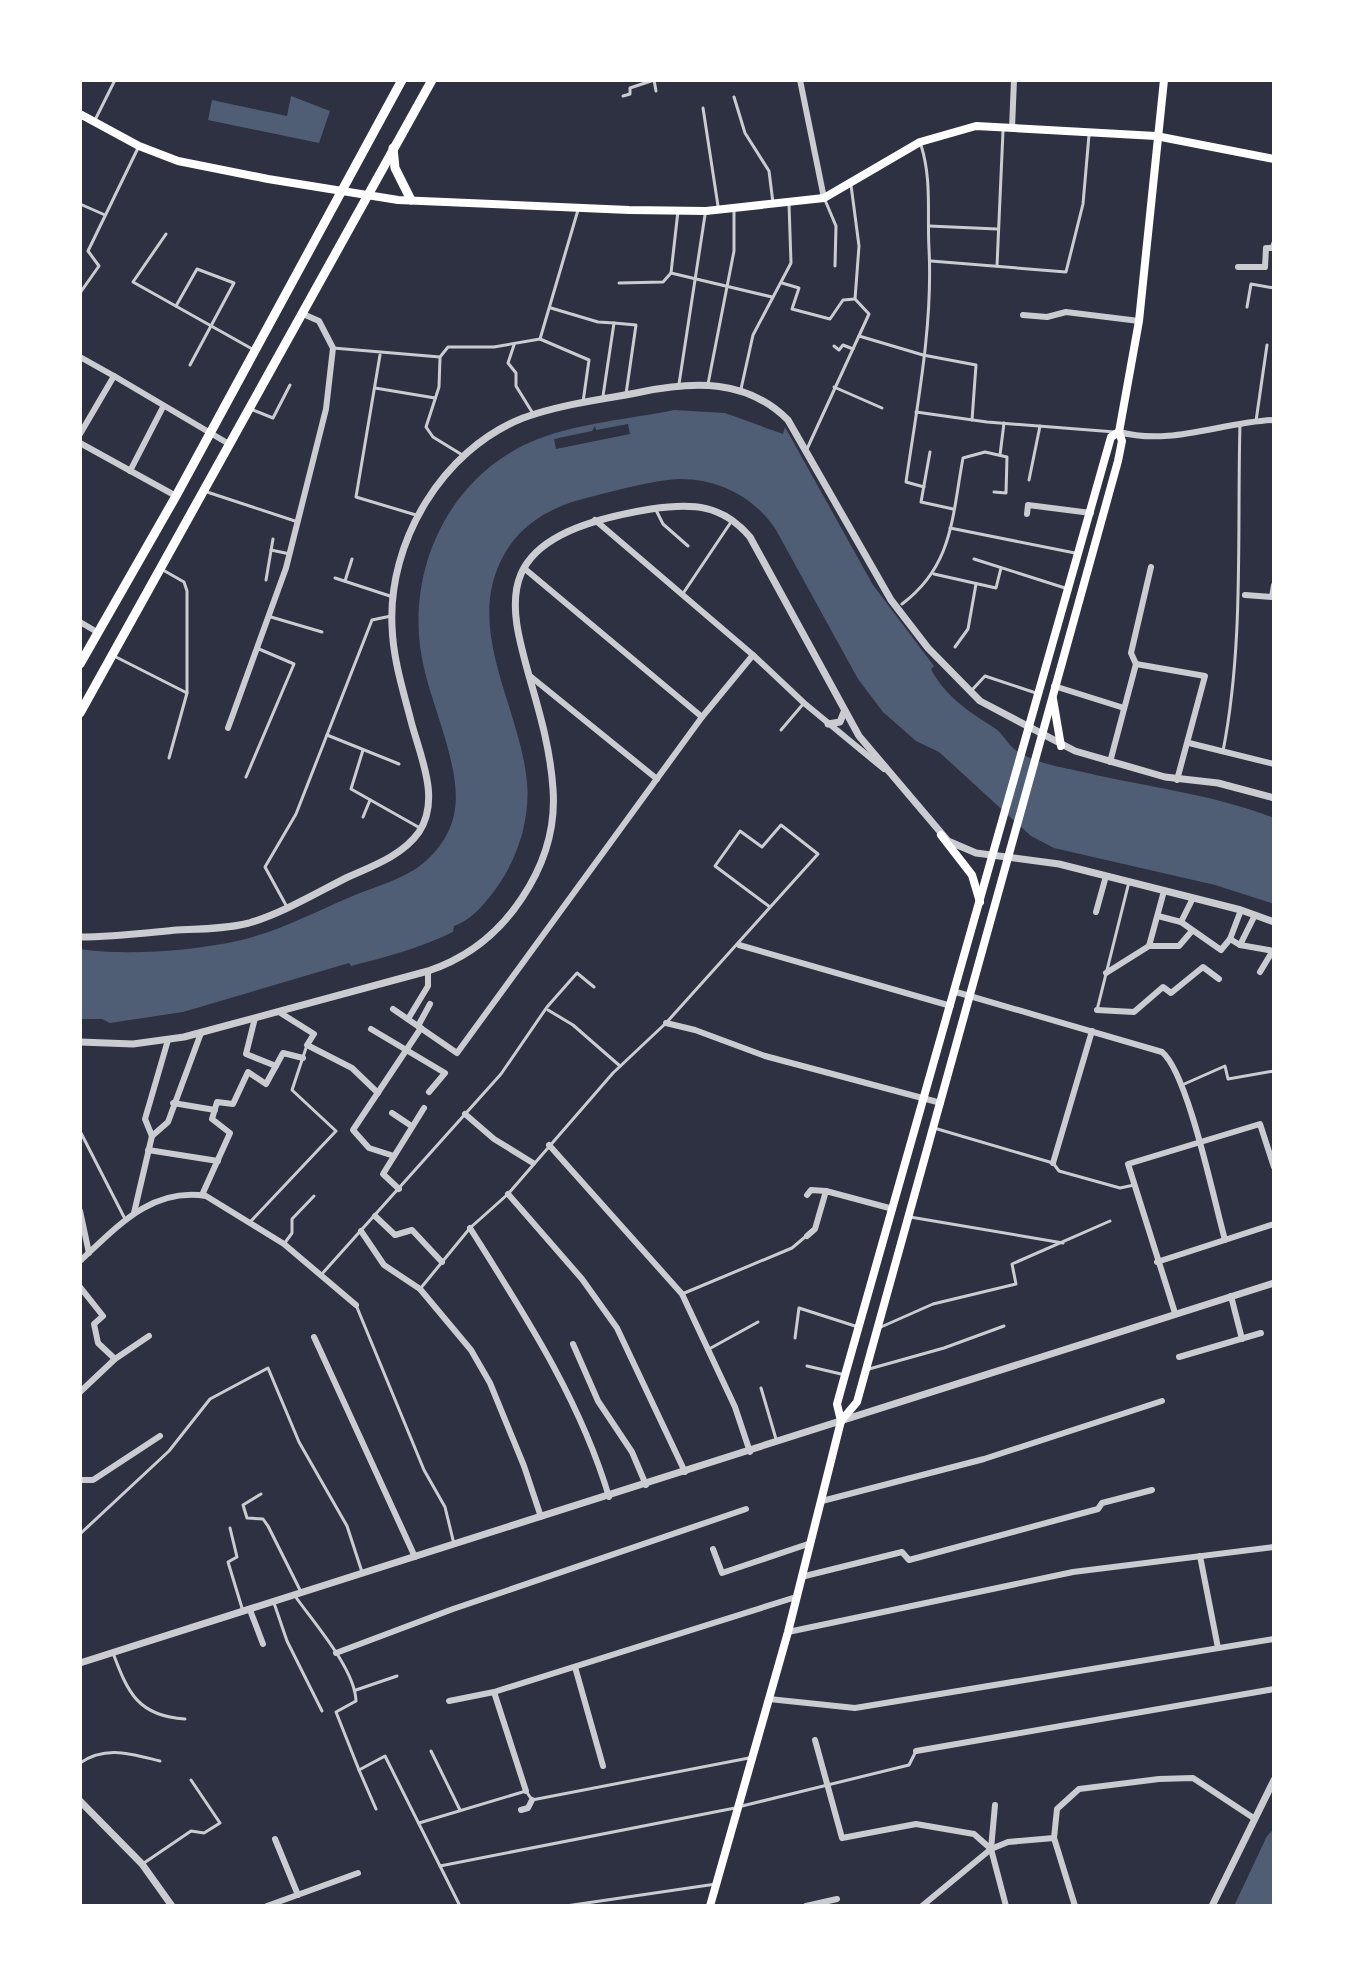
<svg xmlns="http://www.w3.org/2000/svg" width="1354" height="1986" viewBox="0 0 1354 1986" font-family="'DM Sans',sans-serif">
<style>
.water{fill:#4f5d75}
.pier{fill:#2d3142}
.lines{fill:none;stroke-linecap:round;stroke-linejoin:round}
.service{stroke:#caccd0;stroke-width:3}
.minor{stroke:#caccd0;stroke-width:6}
.tertiary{stroke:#caccd0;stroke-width:7}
.secondary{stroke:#fff;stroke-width:8}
.primary{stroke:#fff;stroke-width:9}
</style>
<rect width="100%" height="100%" fill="#2d3142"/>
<g class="water">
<path d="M291,96L330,111L319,143L208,120L212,100L287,116Z"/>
<path d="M674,410L725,413L783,434L785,427L873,585L934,666L931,669C945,696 968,711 993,727C1003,733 1005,741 1013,748C1031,763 1061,767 1083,772C1146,787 1213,794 1274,818V904L1215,885L1054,848L1031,836L939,752L916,741L883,712L858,679L776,530C755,497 717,478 678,479C650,481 622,489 594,496C558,504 524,520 505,553C462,627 520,706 527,782C530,816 520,852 501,881C490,898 474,919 454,926L453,932C420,948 386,957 351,966L349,963L183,1012L110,1023L102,1019H80V949C125,956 192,951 237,941C278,932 317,911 355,895C377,886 403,879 421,865C439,851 452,831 455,809C461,769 433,708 424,668C402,576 447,474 538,439C579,423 630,419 674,410Z"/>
<path d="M1274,1829V1906H1234L1267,1836Z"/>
</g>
<path class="pier" d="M628,424L630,434L556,449L554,439L592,431L595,426L596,430Z"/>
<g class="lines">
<g class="service">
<path d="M623,96L630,94V88L654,80L656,91"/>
<path d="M734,97L745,133L769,171L773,203"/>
<path d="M703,108L718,206"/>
<path d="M94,122L115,80"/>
<path d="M921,145C932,180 927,214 929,249C933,326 917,406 906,482L924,487"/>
<path d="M825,200L836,226L835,266"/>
<path d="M80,204L105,215"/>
<path d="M929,226L997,229"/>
<path d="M166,234L133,282L254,350"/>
<path d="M931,261L1066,272L1083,204L1089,135"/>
<path d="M997,266L1003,131"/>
<path d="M671,273L772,297"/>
<path d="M619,283L663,282L671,273L678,211"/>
<path d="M782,283L799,288L792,309L830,319L843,300L855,299"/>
<path d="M80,293L99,266L88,251L139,146"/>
<path d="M176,306L197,269L234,283L190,365"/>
<path d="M1247,307L1251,284L1274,288"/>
<path d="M551,308L598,322L614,323L603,396"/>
<path d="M614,323L636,325L626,394"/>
<path d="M859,336L923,355L976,365L972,420"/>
<path d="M540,339L589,360L583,402"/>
<path d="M514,345L508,363L516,373V386L532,412"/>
<path d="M834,346L839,350L843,345L853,349"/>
<path d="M333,348L440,357L448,347H494L540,339L578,210"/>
<path d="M380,355L356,497L416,515"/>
<path d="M440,358L439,387L426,427L433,437L464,456"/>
<path d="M679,384L705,215"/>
<path d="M708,384L734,251V209"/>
<path d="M834,387L882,408"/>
<path d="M375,388L435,398"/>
<path d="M741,389L753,335L791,263L789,204"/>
<path d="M253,410L273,418L290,385"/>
<path d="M916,412L987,422L1115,432"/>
<path d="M1256,421L1267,345"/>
<path d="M807,449L869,314L855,299L859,246L851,185"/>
<path d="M930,452L921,502L953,509"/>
<path d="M1000,455L1004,423"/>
<path d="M1029,480L1040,426"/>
<path d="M207,492L298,522"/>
<path d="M656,510L663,524L688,546"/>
<path d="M950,528L1075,553"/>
<path d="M271,550L290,554"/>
<path d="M974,559L1065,588"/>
<path d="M163,570L184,582L187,591V693"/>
<path d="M934,574L996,588L1001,568"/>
<path d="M335,578L393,597"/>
<path d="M266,580L273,539"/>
<path d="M345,581L352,559"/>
<path d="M682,595L731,522"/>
<path d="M902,604C953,566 952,517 963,458L985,452L1007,457L1006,493L994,492"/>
<path d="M271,617L322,632"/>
<path d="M955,647L968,629L976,584"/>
<path d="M116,657L187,693L169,758"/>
<path d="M972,690L985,676L1036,693"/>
<path d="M781,730L804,703"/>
<path d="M327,735L399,764"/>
<path d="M363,750L351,789L420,828"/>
<path d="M1223,751C1244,645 1237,532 1240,424"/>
<path d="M246,777L294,664L259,649"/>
<path d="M363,817L370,800"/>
<path d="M287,907L265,867L296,814L372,620L391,616"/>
<path d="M548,1010L573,1025L620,1066"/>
<path d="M1097,1010L1129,882"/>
<path d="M1182,1085L1225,1066L1228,1079L1274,1071"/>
<path d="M934,1128L1053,1163L1059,1171L1120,1188L1134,1185"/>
<path d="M81,1133L124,1217"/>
<path d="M910,1217L1063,1243"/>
<path d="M251,1221L336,1131L292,1090L306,1048"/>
<path d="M284,1244L292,1233V1219L314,1196"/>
<path d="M321,1275L501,1074L547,1007L577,973L594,987"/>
<path d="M420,1289L470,1228L508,1194L613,1073L666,1023L818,854L781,825L762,847L740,831L715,866L770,907"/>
<path d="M682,1294L792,1248L805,1237"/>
<path d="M356,1305L424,1470L445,1507L454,1544"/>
<path d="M881,1327L933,1304L1016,1284L1012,1264L1110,1221"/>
<path d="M795,1338L799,1308L855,1326"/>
<path d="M709,1349L758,1322"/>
<path d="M807,1366L841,1374"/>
<path d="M869,1369L944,1348L1004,1326"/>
<path d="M761,1388L776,1439"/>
<path d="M261,1494L243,1505L247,1518L263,1519L268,1526L300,1590"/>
<path d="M230,1528L237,1557L228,1562L242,1608"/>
<path d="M80,1534L169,1451L210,1399L268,1368L299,1442L347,1526L362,1572"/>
<path d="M295,1596C314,1623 355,1669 356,1701L336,1712L359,1770"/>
<path d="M274,1603L287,1641L322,1711"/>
<path d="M113,1653C128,1693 138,1716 185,1719"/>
<path d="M356,1690L397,1676"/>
<path d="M431,1751L460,1810"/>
<path d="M80,1763C106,1745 131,1754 160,1761"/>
<path d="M742,1806L909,1765L916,1751"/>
<path d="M376,1809L359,1770L385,1756L460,1906"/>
<path d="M419,1823L526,1791L532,1800L749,1758"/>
<path d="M144,1863L191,1831L204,1833L220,1823L191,1780"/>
<path d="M440,1866L735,1808"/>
<path d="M566,1906L716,1884"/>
</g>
<g class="minor">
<path d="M800,80L824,198"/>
<path d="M1012,128L1014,80"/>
<path d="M1238,267H1265L1266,248H1273L1274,244"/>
<path d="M1023,315L1047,317L1066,312L1139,321"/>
<path d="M80,357L114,376L80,434"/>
<path d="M114,376L229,444"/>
<path d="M1119,432C1172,446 1221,422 1274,420"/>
<path d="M80,443L176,496"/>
<path d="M130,471L163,407"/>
<path d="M1027,514L1028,505L1091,513"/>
<path d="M595,520L753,655"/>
<path d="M525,569L702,717"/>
<path d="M1245,595L1272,597L1274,585"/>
<path d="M80,622L97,632"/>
<path d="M1136,664L1205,676L1177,780"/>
<path d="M530,676L657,779"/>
<path d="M1054,686L1124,708"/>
<path d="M228,728L286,568L326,409L333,348L319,321L303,314"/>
<path d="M1189,743L1274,764"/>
<path d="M1110,762L1136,664L1131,653L1151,567"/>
<path d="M1096,912L1106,876"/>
<path d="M1158,916L1181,922L1221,950L1230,939L1241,910"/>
<path d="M1181,922L1193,898"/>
<path d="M1230,939L1240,945L1274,951"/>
<path d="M739,945L951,1006"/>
<path d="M1240,945L1255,915"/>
<path d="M1149,946H1179L1191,932"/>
<path d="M1260,972L1272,952"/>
<path d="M1106,973L1149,946L1164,891"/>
<path d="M956,992L1162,1052C1188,1073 1214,1201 1225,1240"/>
<path d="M393,1009L457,1053L702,717L753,655L804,703L884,769"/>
<path d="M1097,1010L1134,1012L1163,987L1171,993L1203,967L1219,979"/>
<path d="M279,1012L314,1034L307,1045L352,1068L378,1093"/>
<path d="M255,1018L246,1054L276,1066"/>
<path d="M408,1019L428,986V971"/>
<path d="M666,1023L695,1030L765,1056L941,1103"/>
<path d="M418,1026L430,1004"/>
<path d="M371,1029L445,1073L429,1092"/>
<path d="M173,1103L215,1110"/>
<path d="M392,1113L410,1125"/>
<path d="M465,1114L494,1139L533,1163"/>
<path d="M152,1136L168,1122L201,1033"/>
<path d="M152,1136L145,1119L168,1040"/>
<path d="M549,1145L682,1294L735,1407L750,1452"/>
<path d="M148,1150L218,1161"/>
<path d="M394,1156L369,1148L353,1130L421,1028"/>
<path d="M1053,1163L1092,1031"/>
<path d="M399,1189L383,1174L424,1108"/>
<path d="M508,1194L582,1279L617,1328L685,1472"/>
<path d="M202,1195L230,1133L212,1119L217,1102L233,1104L248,1072L266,1084L283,1053L303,1058"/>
<path d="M807,1195L811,1190L826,1191"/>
<path d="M80,1211L89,1253"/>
<path d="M134,1213L152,1136"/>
<path d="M375,1216L395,1235L412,1230L442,1262"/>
<path d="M470,1228C524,1314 580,1399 609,1497"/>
<path d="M361,1231L384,1265L420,1289L471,1350L490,1383L524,1466L541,1517"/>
<path d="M807,1236L815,1229L826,1191L893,1209"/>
<path d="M80,1261C116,1228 151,1187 206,1196L284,1244L356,1305"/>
<path d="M1157,1262L1274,1224"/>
<path d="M80,1287L103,1316L94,1324L98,1343L115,1359"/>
<path d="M1231,1296L1242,1339"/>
<path d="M1175,1313L1128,1164L1260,1124L1274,1167"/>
<path d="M314,1337L415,1557"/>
<path d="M573,1344L598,1401L632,1452L646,1485"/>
<path d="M1179,1357L1261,1333"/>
<path d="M80,1392L115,1359L149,1336"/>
<path d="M80,1480H93L160,1436"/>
<path d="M822,1501L984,1459L1162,1401"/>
<path d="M713,1549L722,1573L811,1543"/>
<path d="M1200,1556L1218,1648"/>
<path d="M801,1577L902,1552L909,1560L1098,1509L1102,1503L1152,1490"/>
<path d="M250,1610L263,1644"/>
<path d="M788,1632L1073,1572L1274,1547"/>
<path d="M336,1653L453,1609L746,1509"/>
<path d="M575,1667L603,1766"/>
<path d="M494,1692L526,1791"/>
<path d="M769,1699L855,1708L1274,1639"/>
<path d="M449,1701L494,1692L796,1597"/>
<path d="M815,1740L842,1838L916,1824L974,1834L991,1849"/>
<path d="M916,1751L1274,1689"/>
<path d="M995,1805L991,1849L1006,1906"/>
<path d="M521,1810L528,1808L532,1800"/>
<path d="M275,1839L298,1895"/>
<path d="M267,1906L358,1873"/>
<path d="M806,1906L837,1899"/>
<path d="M922,1906L991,1849L1008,1842L1054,1838"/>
<path d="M1075,1906L1054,1838L1057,1809L1079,1789L1159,1779L1193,1778L1255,1819"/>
</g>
<g class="tertiary">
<path d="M828,724L840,722L844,712"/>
<path d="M80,937C112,937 145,933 177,930C200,929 226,929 249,923C283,913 316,893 348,877C373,866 403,855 419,832C441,799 420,756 411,721C403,690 393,659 392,626C388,542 442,450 523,418C561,404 601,400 641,392C694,381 747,379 788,420L891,600L928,648L980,701L1075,751L1165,777L1218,783L1274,798"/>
<path d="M80,1042L133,1044L184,1037L428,971C467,958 499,933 522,898C544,865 556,829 553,789C544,648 429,545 651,509C692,503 722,504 750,537L859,736L948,841L976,853L1059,864L1241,910L1274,922"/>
<path d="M80,1663L1274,1283"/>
<path d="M80,1801L142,1864L172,1906"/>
<path d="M1212,1906L1274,1780"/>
</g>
<g class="secondary">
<path d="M80,114L139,146L178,161L268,179L398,200L629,210L706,211L824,198L920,142L976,126L1156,136L1274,159"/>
<path d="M1053,699L1061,746"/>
<path d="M941,835L972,875L980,902"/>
<path d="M841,1421L837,1404L845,1375L1111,437L1119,432"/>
<path d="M710,1906L788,1632L841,1421L857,1402L1118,461L1122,441L1119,432L1139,321L1164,80"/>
</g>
<g class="primary">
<path d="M393,148L395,168L411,200"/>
<path d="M80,664L176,496L402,80"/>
<path d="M80,713L432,80"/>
</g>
</g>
<rect width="1354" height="1986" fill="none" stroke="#ffffff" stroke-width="164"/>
</svg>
